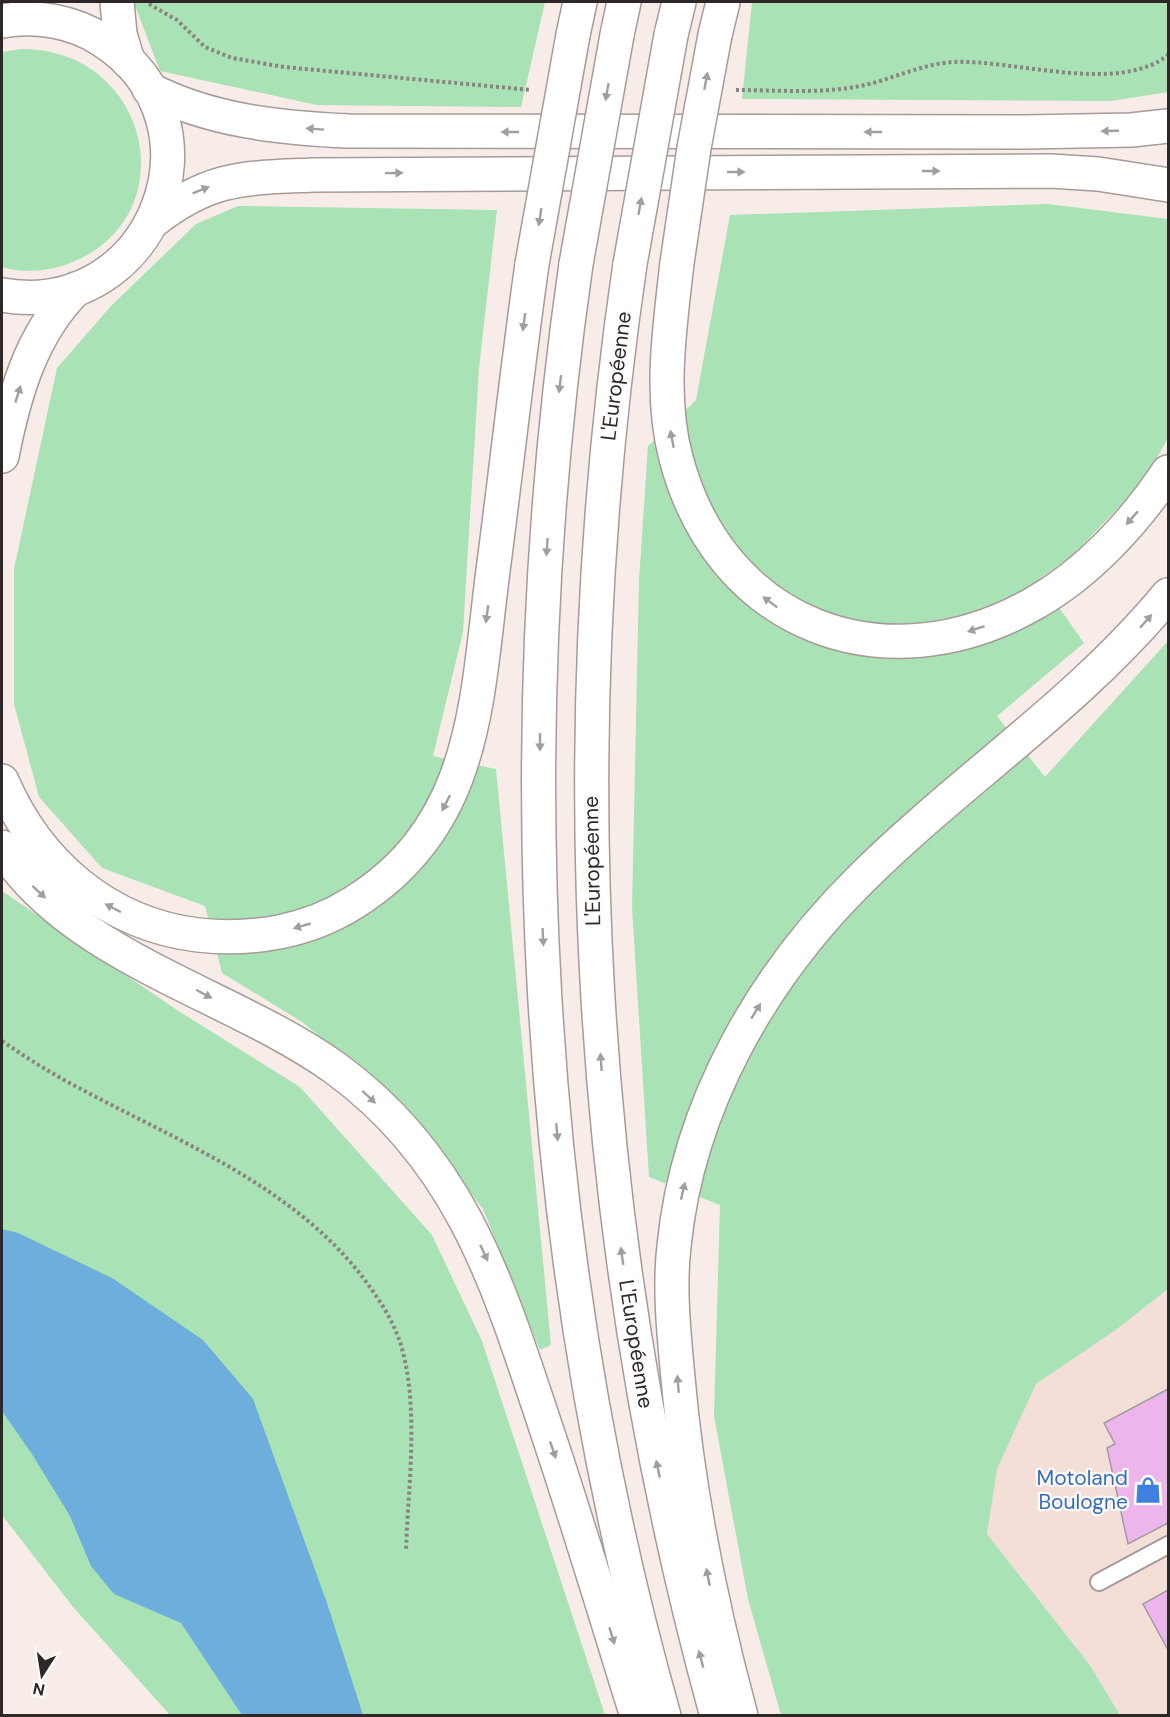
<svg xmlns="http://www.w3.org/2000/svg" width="1170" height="1717" viewBox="0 0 1170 1717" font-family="'DM Sans',sans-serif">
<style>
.built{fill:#f3dfd8}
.green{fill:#a9e2b5}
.water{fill:#6daedc}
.building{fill:#ecb5eb;stroke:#a29aa2;stroke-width:1.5}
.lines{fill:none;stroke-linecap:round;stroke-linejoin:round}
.lane-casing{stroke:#a69b97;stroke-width:20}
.primary-casing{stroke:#a69b97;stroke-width:36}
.highway-casing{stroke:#a69b97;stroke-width:36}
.path{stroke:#8b8380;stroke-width:4;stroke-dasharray:3 3;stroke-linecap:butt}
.lane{stroke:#fff;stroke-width:16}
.primary{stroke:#fff;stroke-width:33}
.highway{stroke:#fff;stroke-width:33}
.highway-bridge-casing{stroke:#a69b97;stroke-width:36;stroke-linecap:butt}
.highway-bridge{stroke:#fff;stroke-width:33}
.oneway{fill:#a09e9e}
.labels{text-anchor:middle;stroke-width:4.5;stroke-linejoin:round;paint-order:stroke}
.street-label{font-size:21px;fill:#2d2827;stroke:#fefcfb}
.shop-label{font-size:21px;fill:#366cbe;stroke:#fefcfb;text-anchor:end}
</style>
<rect width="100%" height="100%" fill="#f8ece8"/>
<path class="built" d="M1168,1289V1715H1120L1089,1664L987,1534L997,1469L1036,1384L1117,1329Z"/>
<g class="green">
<path d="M110,2H545L521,107L317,105L160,71L136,8Z"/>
<path d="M752,2H1168V92L1111,101L742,99Z"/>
<path d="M21,49C148,48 188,213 73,262C51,271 25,274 2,267V52Z"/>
<path d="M1048,204L1168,219V438L1144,481L1072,556L1039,579L1084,643L997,716L1045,777L1168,641V1289L1117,1329L1036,1384L997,1469L987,1534L1089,1664L1120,1715H781L748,1599L714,1416L720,1205L649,1177L632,907L639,581L648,446L696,400L730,215Z"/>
<path d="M238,206L497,210L479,368L463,632L433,756L496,769L551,1345L540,1350L483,1209L395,1099L302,1022L222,973L205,906L102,868L39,797L14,704V569L57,368L111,306L196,224Z"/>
<path d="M2,891L177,1010L300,1087L432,1235L482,1341L605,1715H170L73,1607L2,1515Z"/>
</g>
<path class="water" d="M2,1229L18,1233L112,1278L203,1340L253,1399L327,1603L363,1715H242L181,1623L114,1594L91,1566L70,1516L32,1454L2,1411Z"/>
<g class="building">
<path d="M1168,1389V1523L1128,1544L1107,1448L1115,1444L1104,1423Z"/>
<path d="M1168,1590V1650L1143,1604Z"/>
</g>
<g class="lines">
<defs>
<path id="lane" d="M1099,1582L1168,1545"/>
<g id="primary">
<path d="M117,2L120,34L128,61"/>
<path d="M2,21C36,15 72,21 102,40C232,123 153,321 2,295"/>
<path d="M149,89C210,121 281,128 349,131L1026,132L1131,130L1168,126"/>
<path d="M152,222C210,176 244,178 315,175L1051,171L1098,174L1168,185"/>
</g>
<g id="highway">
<path d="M573,35L580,2"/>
<path d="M617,35L624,2"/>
<path d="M671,35L679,2"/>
<path d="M715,35L723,2"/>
<path d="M677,263C670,326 659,395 676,458C720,626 884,688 1033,604C1087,574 1134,523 1168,472"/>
<path d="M576,264C507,742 532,1249 664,1716"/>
<path d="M630,264C559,748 586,1243 717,1716"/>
<path d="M2,456C14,395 31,334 76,289"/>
<path d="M2,781C37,863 107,924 198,935C252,941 307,932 353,903C480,824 476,696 494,563C507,463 518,363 532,264"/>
<path d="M2,847C71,957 232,994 335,1068C462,1160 499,1287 546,1428C578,1523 607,1620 637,1716"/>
<path d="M741,1716C711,1605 688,1492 678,1378C674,1334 669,1290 674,1246C688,1105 763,975 863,877C962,779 1079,703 1168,595"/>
</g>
</defs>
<use href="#lane" class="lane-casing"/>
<use href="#primary" class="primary-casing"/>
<use href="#highway" class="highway-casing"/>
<g class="path">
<path d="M149,4L177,20L205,47L232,58L284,67L531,90"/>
<path d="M736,90C777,90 820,94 860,86C891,80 921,64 953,62C1013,59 1118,95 1168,55"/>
<path d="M2,1041C27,1058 52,1074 79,1088C183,1144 302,1189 372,1290C383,1305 394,1324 400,1342C420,1405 408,1486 406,1551"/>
</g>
<use href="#lane" class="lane"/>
<use href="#primary" class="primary"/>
<use href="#highway" class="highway"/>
<defs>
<g id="highway-bridge">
<path d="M677,263L694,148L715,35"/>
<path d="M532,264L573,35"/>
<path d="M576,264L617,35"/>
<path d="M630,264L671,35"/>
</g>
</defs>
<use href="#highway-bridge" class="highway-bridge-casing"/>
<use href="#highway-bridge" class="highway-bridge"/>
</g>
<defs><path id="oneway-solid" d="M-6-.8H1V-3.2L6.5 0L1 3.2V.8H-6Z" transform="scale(1.5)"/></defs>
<g class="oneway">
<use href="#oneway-solid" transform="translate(706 81) rotate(-79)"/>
<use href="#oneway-solid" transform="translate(607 92) rotate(100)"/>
<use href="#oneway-solid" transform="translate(315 129) rotate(-176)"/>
<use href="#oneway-solid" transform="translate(1110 131) rotate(178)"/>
<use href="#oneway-solid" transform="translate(510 132) rotate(-180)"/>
<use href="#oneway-solid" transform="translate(873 132) rotate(-180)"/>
<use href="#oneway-solid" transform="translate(931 171)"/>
<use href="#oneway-solid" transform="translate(736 172)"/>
<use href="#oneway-solid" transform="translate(394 173) rotate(-1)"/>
<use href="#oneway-solid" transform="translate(201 190) rotate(-22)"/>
<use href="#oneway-solid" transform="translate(640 206) rotate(-80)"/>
<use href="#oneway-solid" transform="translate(540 217) rotate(99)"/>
<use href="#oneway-solid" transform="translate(524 322) rotate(98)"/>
<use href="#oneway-solid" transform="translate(560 384) rotate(97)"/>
<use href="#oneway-solid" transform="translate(18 394) rotate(-73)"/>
<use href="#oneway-solid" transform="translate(672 439) rotate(-101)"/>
<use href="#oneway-solid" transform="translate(1132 518) rotate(131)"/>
<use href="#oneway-solid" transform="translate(547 547) rotate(94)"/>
<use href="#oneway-solid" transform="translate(770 602) rotate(-143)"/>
<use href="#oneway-solid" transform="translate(487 614) rotate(98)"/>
<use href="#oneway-solid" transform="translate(1146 621) rotate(-49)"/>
<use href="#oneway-solid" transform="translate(976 629) rotate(162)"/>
<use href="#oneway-solid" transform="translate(540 742) rotate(90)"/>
<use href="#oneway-solid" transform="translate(446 803) rotate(117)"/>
<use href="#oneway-solid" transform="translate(39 892) rotate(43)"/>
<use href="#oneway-solid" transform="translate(113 908) rotate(-152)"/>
<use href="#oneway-solid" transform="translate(302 926) rotate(164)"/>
<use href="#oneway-solid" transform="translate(543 937) rotate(87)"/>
<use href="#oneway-solid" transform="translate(204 994) rotate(28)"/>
<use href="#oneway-solid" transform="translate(756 1011) rotate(-58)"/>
<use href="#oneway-solid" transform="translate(601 1062) rotate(-94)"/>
<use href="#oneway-solid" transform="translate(369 1097) rotate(43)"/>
<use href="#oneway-solid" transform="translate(557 1132) rotate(85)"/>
<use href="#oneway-solid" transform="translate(683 1191) rotate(-77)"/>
<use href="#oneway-solid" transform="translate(484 1253) rotate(65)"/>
<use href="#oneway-solid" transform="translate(622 1256) rotate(-98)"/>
<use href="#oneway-solid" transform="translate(678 1384) rotate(-95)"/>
<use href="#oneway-solid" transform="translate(553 1450) rotate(71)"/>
<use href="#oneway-solid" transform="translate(658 1469) rotate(-102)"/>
<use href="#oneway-solid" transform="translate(708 1577) rotate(-101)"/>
<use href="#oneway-solid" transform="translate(612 1636) rotate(73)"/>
<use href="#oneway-solid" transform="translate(701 1659) rotate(-105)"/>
</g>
<defs>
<symbol id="shop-bare" viewBox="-9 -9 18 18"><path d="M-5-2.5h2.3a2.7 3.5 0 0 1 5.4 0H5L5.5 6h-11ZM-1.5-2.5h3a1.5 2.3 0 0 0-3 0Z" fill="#3f7fe0" stroke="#fefcfb" stroke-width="2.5" paint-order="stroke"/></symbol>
</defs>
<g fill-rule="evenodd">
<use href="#shop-bare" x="1129" y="1471" width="38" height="38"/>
</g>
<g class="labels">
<g class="street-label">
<text transform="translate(616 376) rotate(-83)" y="7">L'Européenne</text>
<text transform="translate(592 861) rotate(-91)" y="7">L'Européenne</text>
<text transform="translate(636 1344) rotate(81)" y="7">L'Européenne</text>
</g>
<g class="shop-label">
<text x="1128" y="1485">Motoland<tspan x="1128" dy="24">Boulogne</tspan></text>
</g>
</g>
<rect width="1170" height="1717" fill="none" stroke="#2d2827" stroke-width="6"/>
<g transform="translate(42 1675) rotate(192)" stroke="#fefcfb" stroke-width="4.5" paint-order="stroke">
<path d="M0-4.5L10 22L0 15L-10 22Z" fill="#2d2827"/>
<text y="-9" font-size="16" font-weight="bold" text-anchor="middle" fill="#2d2827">N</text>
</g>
</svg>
